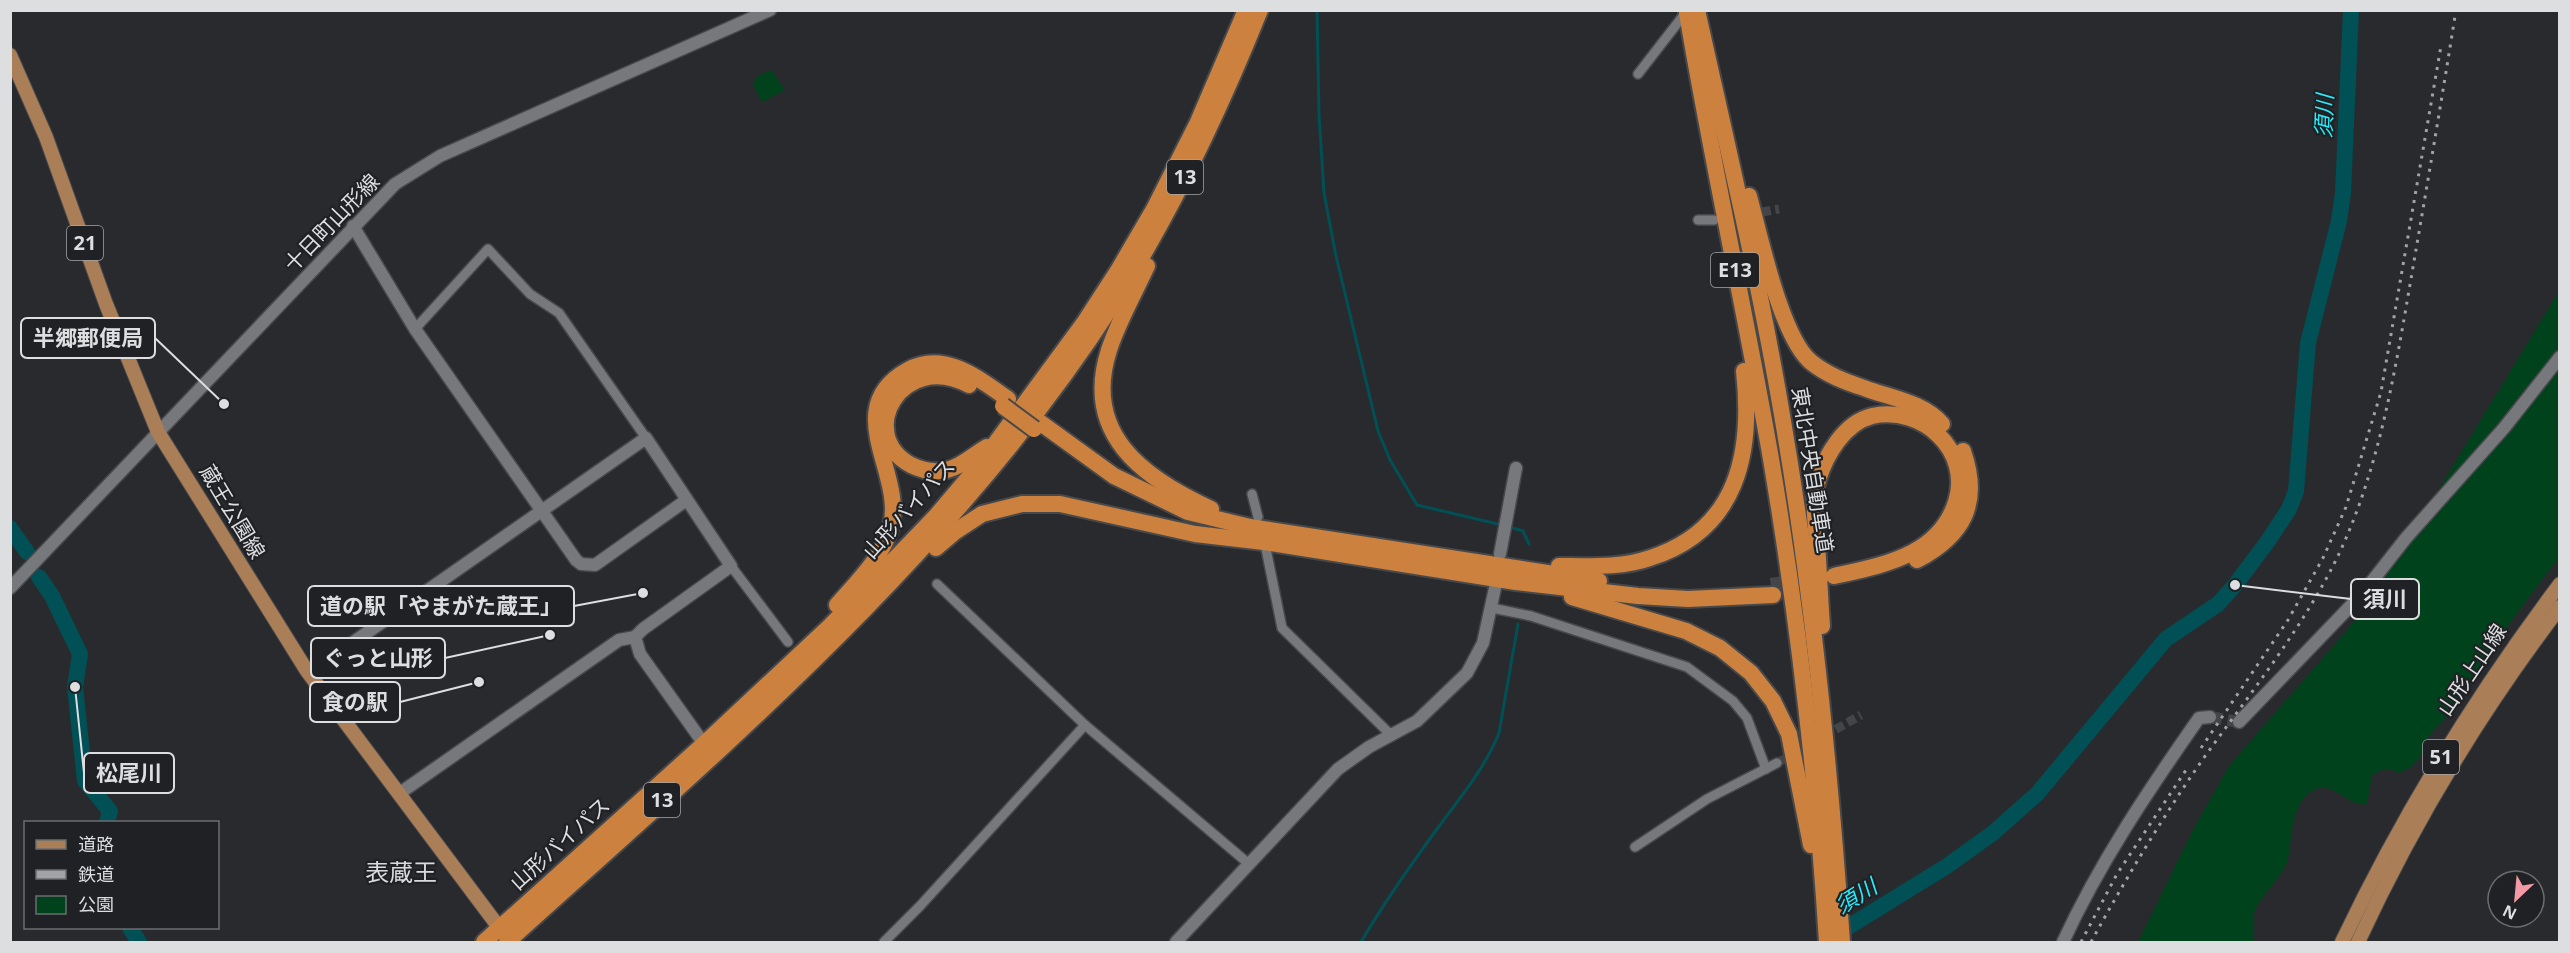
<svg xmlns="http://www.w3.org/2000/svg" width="2570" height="953" viewBox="0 0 2570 953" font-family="'Open Sans','Noto Sans JP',sans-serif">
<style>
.green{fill:#00421b}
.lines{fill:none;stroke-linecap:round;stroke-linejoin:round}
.stream{stroke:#005055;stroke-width:3}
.river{stroke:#005055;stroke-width:16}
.street-tunnel{stroke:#444548;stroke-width:9;stroke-dasharray:9 4.5;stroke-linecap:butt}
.secondary-tunnel{stroke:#444548;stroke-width:12;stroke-dasharray:12 6;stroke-linecap:butt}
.highway-tunnel{stroke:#444548;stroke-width:16;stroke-dasharray:16 8;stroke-linecap:butt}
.street-casing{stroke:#47484b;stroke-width:12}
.secondary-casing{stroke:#47484b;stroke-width:15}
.primary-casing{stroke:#47484b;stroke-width:16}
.highway-casing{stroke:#47484b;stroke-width:20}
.street{stroke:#77787c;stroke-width:9}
.secondary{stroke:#77787c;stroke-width:12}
.primary{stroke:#aa7e57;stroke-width:14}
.highway{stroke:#cc823e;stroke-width:16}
.rail{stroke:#a2a3a6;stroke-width:3;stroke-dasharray:3 6;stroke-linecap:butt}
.highway-bridge-casing{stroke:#47484b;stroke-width:20;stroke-linecap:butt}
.highway-bridge{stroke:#cc823e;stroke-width:16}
.labels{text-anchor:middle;stroke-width:4.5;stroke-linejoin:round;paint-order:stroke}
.shield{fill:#1f2124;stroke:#a4a5a8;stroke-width:1.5}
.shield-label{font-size:20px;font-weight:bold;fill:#dddee0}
.street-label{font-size:21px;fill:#dddee0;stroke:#1f2124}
.water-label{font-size:22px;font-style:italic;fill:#28ecfb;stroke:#1f2124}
.quarter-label{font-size:24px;fill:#d8dade;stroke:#1f2124}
.leader{fill:none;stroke:#dddee0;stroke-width:2}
.callout-dot{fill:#dddee0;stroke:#1f2124;stroke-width:2}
.callout{fill:#1f2124;stroke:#dddee0;stroke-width:2}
.callout-label{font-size:22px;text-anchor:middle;font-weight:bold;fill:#dddee0}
</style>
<rect width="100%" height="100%" fill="#292a2d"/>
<g class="green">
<path d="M771,70L785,90L762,102L753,85L756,77Z"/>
<path d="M2559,291V557L2494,644L2443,721L2429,736L2419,759L2408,769L2399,773C2388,767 2382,768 2372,776L2367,804C2348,807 2334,782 2316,789C2290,800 2293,837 2288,859C2285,873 2262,895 2255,910C2252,919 2254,933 2253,942H2138L2194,828L2229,766L2368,606Z"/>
</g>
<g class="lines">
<g class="stream">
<path d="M1317,10L1319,114L1324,193L1336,256L1378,431L1390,460L1417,505L1502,525"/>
<path d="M1509,527L1523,531L1529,544"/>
<path d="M1361,942C1385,901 1412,863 1440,825C1462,795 1485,768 1499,733L1518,624"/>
</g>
<g class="river">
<path d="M10,528L27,552"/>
<path d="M39,577L52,596L80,654L75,687L85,781L110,811L107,822"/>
<path d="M130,928L139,942"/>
<path d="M1832,937L1947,866L1993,833L2037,794L2166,639L2218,604L2235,585L2268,541L2289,509L2296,491L2308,343L2339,221L2343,193L2351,10"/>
</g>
<g class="street-tunnel">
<path d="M1722,219L1779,209"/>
<path d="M1824,736L1861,715"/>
<path d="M1777,763L1812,743"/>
</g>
<path class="secondary-tunnel" d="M2210,717L2239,722"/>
<path class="highway-tunnel" d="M1771,586L1802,581"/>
<defs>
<g id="street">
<path d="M1638,74L1683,16"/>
<path d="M1698,220H1714"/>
<path d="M415,329L488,249L530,294L559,313L646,438"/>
<path d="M1252,494L1258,517"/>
<path d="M1266,549L1282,628L1392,736"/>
<path d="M731,566L788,642"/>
<path d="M937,584L1085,725L1249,864"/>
<path d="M1492,608L1531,616L1687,667L1733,701L1747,718L1766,769"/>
<path d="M1635,847L1707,799L1777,763"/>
<path d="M884,942L920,906L1085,725"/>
</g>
<g id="secondary">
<path d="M353,226L415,329L576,560L581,564L595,565L685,501"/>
<path d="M1500,554L1516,468"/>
<path d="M10,588L395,184L440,156L770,10"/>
<path d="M307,671L325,662L646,438L731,566L643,629L635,637L640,654L704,744"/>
<path d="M2239,722L2362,594L2406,538L2504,428L2560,357"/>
<path d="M400,793L619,640L635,637"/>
<path d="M1176,942L1338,769L1369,747L1417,721L1467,673L1483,643L1495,588"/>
<path d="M2063,942C2100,862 2148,791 2199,718L2210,717"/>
</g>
<g id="primary">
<path d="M10,55L46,137L106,304L158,432L307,671L504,934"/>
<path d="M2342,942C2403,814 2474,698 2560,584"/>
<path d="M2358,942C2413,823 2480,712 2560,607"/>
</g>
<g id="highway">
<path d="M1697,10C1727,145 1759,279 1782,415C1812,589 1830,766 1842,942"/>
<path d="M1687,13C1712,162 1745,310 1771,459C1798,619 1817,781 1827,942"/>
<path d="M1749,196C1760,236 1781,337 1811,362C1827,375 1846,382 1864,388C1890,398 1923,402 1942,424"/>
<path d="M1147,266C1134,294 1118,322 1109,350C1082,434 1143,478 1211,509"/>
<path d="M969,385C902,349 854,434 911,465C923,471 934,473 947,470C963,466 973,455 987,447"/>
<path d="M1038,421L1114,476L1188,512L1250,527L1599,581"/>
<path d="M936,548L956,531L982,514L1022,504H1060L1195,534L1264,542L1516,582L1638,596L1688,599L1773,595"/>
<path d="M1917,560C1964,535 1981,503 1963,451"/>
<path d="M1559,566C1588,566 1622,568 1650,558C1738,530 1753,453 1744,371"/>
<path d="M1572,597L1686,631L1720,648L1751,673L1773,701L1789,734L1811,845"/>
<path d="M837,605C856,583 884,556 891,526C905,474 839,408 908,370C945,350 979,379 1008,399"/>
<path d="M1822,626C1820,598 1819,571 1817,544C1816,523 1812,500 1818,480C1826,455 1844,423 1872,416C1923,405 1972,451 1956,502C1949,524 1934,541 1913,552C1888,565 1861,570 1834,576"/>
<path d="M484,942L704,744L830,626L937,515L981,463L1084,323L1119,269L1154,209L1198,122L1246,10"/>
<path d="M507,942C724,746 953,553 1113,304C1172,212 1219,112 1260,10"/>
</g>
</defs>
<use href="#street" class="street-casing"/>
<use href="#secondary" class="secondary-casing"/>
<use href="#primary" class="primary-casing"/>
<use href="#highway" class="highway-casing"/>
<use href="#street" class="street"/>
<use href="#secondary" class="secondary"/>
<use href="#primary" class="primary"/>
<use href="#highway" class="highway"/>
<g class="rail">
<path d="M2201,748L2288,620L2323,558L2346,507L2381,392L2441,46"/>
<path d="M2081,942L2117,874L2188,767"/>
<path d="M2091,942C2125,880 2162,818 2203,759C2249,695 2298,634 2334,564C2379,474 2395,371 2412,273C2427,186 2442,98 2456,10"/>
</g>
<defs>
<path id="highway-bridge" d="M1003,406L1034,429"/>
</defs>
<use href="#highway-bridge" class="highway-bridge-casing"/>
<use href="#highway-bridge" class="highway-bridge"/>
</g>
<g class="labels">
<g class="shield">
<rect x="1167" y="160" width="36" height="34" rx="4.5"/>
<rect x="67" y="226" width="36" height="34" rx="4.5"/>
<rect x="1711" y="253" width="48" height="34" rx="4.5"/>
<rect x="2423" y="740" width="36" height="34" rx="4.5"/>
<rect x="644" y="783" width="36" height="34" rx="4.5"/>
</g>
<g class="shield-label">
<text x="1185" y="184">13</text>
<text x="85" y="250">21</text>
<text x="1735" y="277">E13</text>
<text x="2441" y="764">51</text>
<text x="662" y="807">13</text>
</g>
<g class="street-label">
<text transform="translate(332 223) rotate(-46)" y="7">十日町山形線</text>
<text transform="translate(1812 470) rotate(81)" y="7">東北中央自動車道</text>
<text transform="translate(909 509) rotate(-48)" y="7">山形バイパス</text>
<text transform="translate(232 512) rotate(59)" y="7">蔵王公園線</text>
<text transform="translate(2472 670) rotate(-56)" y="7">山形上山線</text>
<text transform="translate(560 844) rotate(-42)" y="7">山形バイパス</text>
</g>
<g class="water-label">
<text transform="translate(2324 116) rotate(-88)" y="8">須川</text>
<text transform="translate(1856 896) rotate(-32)" y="8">須川</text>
</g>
<g class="quarter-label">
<text x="401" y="881">表蔵王</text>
</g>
</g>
<path class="leader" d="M224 404L155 338M2235 585L2351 599M643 593L574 606M550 635L445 658M479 682L400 702M75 687L84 773"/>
<g class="callout-dot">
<circle cx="224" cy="404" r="6"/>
<circle cx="2235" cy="585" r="6"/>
<circle cx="643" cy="593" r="6"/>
<circle cx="550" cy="635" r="6"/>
<circle cx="479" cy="682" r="6"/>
<circle cx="75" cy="687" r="6"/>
</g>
<g class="callout">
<rect x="21" y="318" width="134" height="40" rx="6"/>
<rect x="2351" y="579" width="68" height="40" rx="6"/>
<rect x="308" y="586" width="266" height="40" rx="6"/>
<rect x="311" y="638" width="134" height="40" rx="6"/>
<rect x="310" y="682" width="90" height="40" rx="6"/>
<rect x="84" y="753" width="90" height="40" rx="6"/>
</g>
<g class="callout-label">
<text x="88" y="346">半郷郵便局</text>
<text x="2385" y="607">須川</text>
<text x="441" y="614">道の駅「やまがた蔵王」</text>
<text x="378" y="666">ぐっと山形</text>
<text x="355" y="710">食の駅</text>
<text x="129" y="781">松尾川</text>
</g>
<rect width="2570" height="953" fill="none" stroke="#dddee0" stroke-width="24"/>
<rect x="24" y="821" width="195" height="108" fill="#1f2124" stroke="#6b6d6f" stroke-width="1.5"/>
<rect x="36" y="840" width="30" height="9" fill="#aa7e57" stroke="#6b6d6f" stroke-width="1.5"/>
<text x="78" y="851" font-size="18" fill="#dddee0">道路</text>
<rect x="36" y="870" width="30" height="9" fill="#a2a3a6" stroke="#6b6d6f" stroke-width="1.5"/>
<text x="78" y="881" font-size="18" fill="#dddee0">鉄道</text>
<rect x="36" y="896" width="30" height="18" fill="#00421b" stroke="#6b6d6f" stroke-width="1.5"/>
<text x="78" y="911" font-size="18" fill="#dddee0">公園</text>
<g transform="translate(2516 899) rotate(206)"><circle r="28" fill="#1f2124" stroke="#6b6d6f" stroke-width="1.5"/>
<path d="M0-4.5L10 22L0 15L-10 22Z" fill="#f49aa6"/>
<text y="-9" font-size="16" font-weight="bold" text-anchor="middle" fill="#dddee0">N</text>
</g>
</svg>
